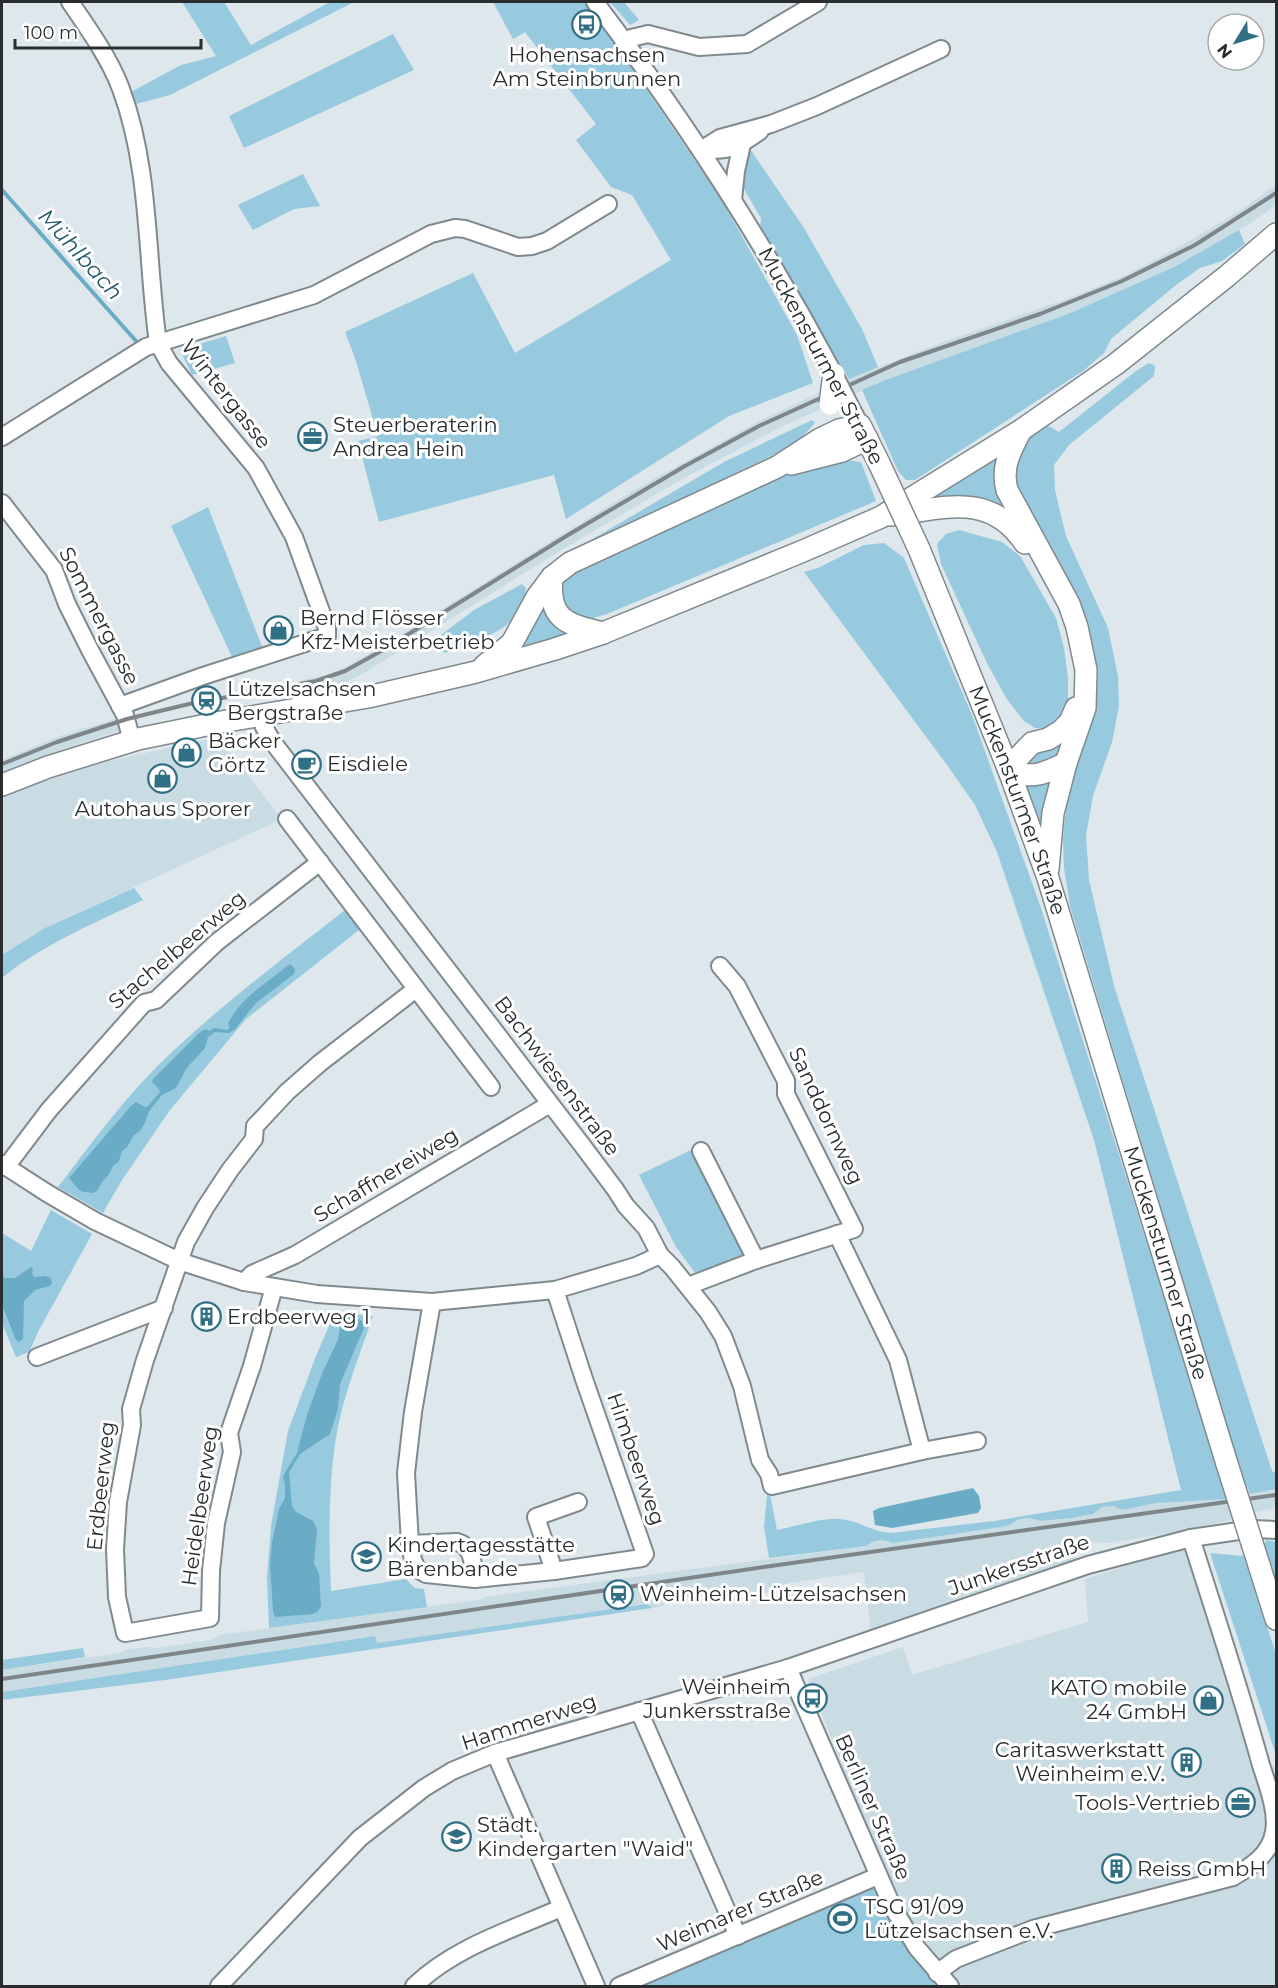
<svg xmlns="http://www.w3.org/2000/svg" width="1278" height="1988" viewBox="0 0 1278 1988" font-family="Montserrat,sans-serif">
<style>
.built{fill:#c9dbe3}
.green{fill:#97cade}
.water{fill:#6aacc5}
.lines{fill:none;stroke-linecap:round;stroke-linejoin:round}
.stream{stroke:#6aacc5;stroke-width:4}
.minor-casing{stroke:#808a8e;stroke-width:20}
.major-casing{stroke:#808a8e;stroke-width:24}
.minor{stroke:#fff;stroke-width:16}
.major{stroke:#fff;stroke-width:21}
.rail{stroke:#7f8689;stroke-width:4}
.minor-bridge-casing{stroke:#808a8e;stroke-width:20;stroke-linecap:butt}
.major-bridge-casing{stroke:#808a8e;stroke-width:24;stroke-linecap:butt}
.minor-bridge{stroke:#fff;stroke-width:16}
.major-bridge{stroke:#fff;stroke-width:21}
.labels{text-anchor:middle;stroke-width:6;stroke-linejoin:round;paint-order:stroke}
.poi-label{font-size:21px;fill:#292d2e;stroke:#fff;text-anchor:start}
.street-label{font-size:21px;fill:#292d2e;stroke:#fff}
.water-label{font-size:22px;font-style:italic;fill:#255b6d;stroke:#fff}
</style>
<rect width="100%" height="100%" fill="#dde7ec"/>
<g class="built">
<path d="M1276,185V205L1251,223L1174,267L1068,314L888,379L783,426L684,478L558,552L364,673L340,685L303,695L302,680L326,675L344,668L384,645L634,490L765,418L861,374L938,344L1072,297L1126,275L1179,247L1235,214Z"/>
<path d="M118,718L121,730L58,751L2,773V760L60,736Z"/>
<path d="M218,737L282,819L45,928L2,955V799L41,782L95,764Z"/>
<path d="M1276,1489V1508L1255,1512L1250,1494Z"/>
<path d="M1228,1499L1235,1519L1184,1531L1108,1543L1074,1541L1075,1563L871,1634L864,1572L788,1583L768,1592L752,1594L741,1590L666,1601L663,1606L652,1608L646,1604L376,1644L374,1636L2,1692V1670L120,1653L128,1649L147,1647L156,1648L211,1640L220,1635L484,1599V1597L866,1546L873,1540L1007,1526L1020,1519L1029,1518L1040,1521L1072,1518L1093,1514L1102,1507L1114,1506L1122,1510L1157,1503Z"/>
<path d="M1185,1547L1244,1735L1276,1770V1986H967L959,1983L931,1949L910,1922L891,1886L883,1869L808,1679L903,1647L912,1675L1088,1622L1085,1579Z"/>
</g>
<g class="green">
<path d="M182,2H224L251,45L330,2H354L170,95L132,105L129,93L181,65L216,56Z"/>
<path d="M493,2H584L629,64L720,197L797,335L813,383L729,416L566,519L554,475L379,522L358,441L378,436L355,358L345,332L473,273L515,353L671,260L632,195L611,187L576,140L596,124L525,32L513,39Z"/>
<path d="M610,2H624L639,20L630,25Z"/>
<path d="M393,34L414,70L244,148L229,116Z"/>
<path d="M748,146L804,228L862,329L878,367L849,379L760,230L761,218L741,184Z"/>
<path d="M303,174L320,206L294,209L253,230L238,205Z"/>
<path d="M1239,230L1245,244L1222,261L1200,268L1176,285L1111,339L1104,353L1083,371L915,480H906L898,471L862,390L888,379L1068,314L1174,267Z"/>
<path d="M226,336L235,363L192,375L180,350Z"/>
<path d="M1149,363L1155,366L1154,376L1069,445L1054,465L1055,490L1066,536L1108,628L1118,676L1119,706L1112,742L1093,796L1086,835L1089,880L1114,986L1272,1471L1276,1473V1489L1250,1494L1241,1473L1070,906L1064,868L1063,838L1066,808L1093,675L1023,510L1011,469L1025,438L1045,424L1059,432L1136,371Z"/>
<path d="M812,420L815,423L796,444L579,549V547L724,462Z"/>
<path d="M1003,452L1009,508L1005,511L991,502L979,499L917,505Z"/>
<path d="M839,459L861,462L876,501L607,614L580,622L570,619L556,588L575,568L800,469Z"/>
<path d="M208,507L263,649L233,659L171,526Z"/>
<path d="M959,530L1002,542L1020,556L1056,618L1064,648L1068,678V702L1060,718L1047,728H1035L1024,721L1006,698L986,661L941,564L937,544L946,534Z"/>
<path d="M884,543L904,558L972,715L1040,905L1228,1499L1157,1503L1122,1510L1114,1506L1102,1507L1093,1514L1072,1518L1040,1521L1029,1518L1020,1519L1007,1526L893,1543C882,1538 875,1539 866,1546L769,1558L764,1527L768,1484L777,1530C793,1527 824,1517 839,1519C857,1520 873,1532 891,1533L994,1521L1181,1490L1094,1140L997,852L975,805L947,765L804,572L818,568L864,545Z"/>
<path d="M522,584L526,588C525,594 524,601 522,607C512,631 468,645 445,653L438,648L437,638L474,610Z"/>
<path d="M541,598L570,633L511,653Z"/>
<path d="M1065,736L1060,758L1049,764L1021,766L1027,758Z"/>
<path d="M1057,773L1044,849L1019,780Z"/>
<path d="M134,888L143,900C95,923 43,944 2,978V955L45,928Z"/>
<path d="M345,910L359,930L246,1019L170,1110L122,1180L103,1213L58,1187C93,1141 128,1093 171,1053C225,1002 285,957 345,910Z"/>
<path d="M695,1148L747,1252L744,1261L698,1277L676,1247L639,1175Z"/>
<path d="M51,1210L92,1234L39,1330L29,1352L16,1357L2,1323V1233L31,1251Z"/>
<path d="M335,1312L373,1316C359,1357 341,1400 335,1444C328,1493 329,1542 331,1591L406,1579L415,1588L424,1589L427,1607L269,1628L267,1578L271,1526L288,1431L316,1356Z"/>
<path d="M1266,1540L1276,1542V1591L1263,1550Z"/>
<path d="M1210,1553L1244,1556L1276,1654V1755Z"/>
<path d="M647,1604L652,1608L165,1680L2,1700V1692L375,1636L377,1643Z"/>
<path d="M83,1648L85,1657L2,1670V1660Z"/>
<path d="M876,1883L945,1986H636Z"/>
</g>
<g class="water">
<path d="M290,964L295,969L294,974L256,1003L235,1029L229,1033L215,1032L208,1037L205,1048L186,1069L176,1088L162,1095L149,1111L145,1123L140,1131L134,1135L127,1147L122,1151L119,1161L113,1166L109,1174L102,1182L98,1190L93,1193L84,1192L79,1190L69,1178L130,1107L136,1102L145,1107H147L160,1092L159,1089L152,1082L153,1079L200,1032L206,1029L209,1031L214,1028L227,1030L230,1028L228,1024C239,999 269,981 290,964Z"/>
<path d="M31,1267L33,1269L32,1273L34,1277L45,1276L51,1278L52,1283L50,1286L35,1290L24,1301L23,1339L19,1342L16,1340L2,1305V1275L5,1278H15Z"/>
<path d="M349,1316L356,1317L362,1321L364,1328L340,1384L338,1409L330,1434L300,1454L289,1472L292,1506L296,1512L313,1521L317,1529L314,1563L319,1574L321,1606L318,1611L313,1614L275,1617L273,1611L270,1565L272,1543L279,1509L285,1498V1486L283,1476L297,1453L307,1415L323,1371L338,1340L340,1327L343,1321Z"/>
<path d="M973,1488L979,1496L981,1508L978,1513L892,1528L875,1525L873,1511L879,1508Z"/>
</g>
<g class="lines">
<path class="stream" d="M2,190L136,341"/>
<defs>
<g id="minor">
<path d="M70,2C88,28 110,59 121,89C151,170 146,259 158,343L169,363L256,468L294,537L327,628V636L203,676L120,706"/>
<path d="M595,2C684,119 764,243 834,374"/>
<path d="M623,40L648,34L699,47L747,44L818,2"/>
<path d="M701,150L720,138L771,124L817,106L941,49"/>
<path d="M701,150C731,151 736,148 760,131"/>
<path d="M733,200L736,171L742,144"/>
<path d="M845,396L860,425"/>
<path d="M2,437L146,347L314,295L431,234L455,228L465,229L518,247L532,246L547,241L608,204"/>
<path d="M2,503L54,570L67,604L90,650L125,715L132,741"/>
<path d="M261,715L264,727L272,741L582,1145L615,1189L626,1206L646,1228L660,1255L672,1267L708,1312L723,1336L742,1386L760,1460L769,1474L772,1486L922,1451L898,1360L837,1234"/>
<path d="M287,819L491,1087"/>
<path d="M701,1151L756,1260"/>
<path d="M2,1164L47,1193L95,1221L179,1261L244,1282L317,1294L432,1302L555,1290L636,1266L660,1255"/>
<path d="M6,1167L49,1110L144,1003L156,1000L217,942L320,862"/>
<path d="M244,1282L252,1274L295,1255L550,1104"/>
<path d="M688,1286L756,1260L854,1229L786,1094V1081L737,986L720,966"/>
<path d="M274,1287L252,1366L229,1433L232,1452L216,1523L211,1571L210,1618L125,1633L117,1597L115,1549L118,1502L132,1425L131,1409L145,1360L186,1242L205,1208L230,1170L254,1139L255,1126L259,1122L287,1092L320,1063L416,989"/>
<path d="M432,1302L413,1412L406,1473L410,1544L413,1560L417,1569L426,1574L475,1579L554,1571L642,1558L645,1554L584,1379L555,1290"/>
<path d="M37,1357L164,1308"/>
<path d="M922,1451L977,1441"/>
<path d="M410,1544L457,1542C473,1546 473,1565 475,1579"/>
<path d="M554,1571L536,1517L578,1502"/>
<path d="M788,1668L893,1908L917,1948L950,1986"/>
<path d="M639,1711L738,1936"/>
<path d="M495,1753L596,1986"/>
<path d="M937,1973L956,1959L1033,1929L1233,1877C1251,1866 1270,1855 1274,1832C1278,1812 1267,1784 1261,1765C1240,1689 1215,1614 1191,1538"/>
<path d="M219,1986L360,1838L424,1788L452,1771L495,1753L788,1668L1088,1565L1191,1538L1252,1529L1276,1530"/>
<path d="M414,1986C455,1947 511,1930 561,1908"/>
<path d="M619,1986L878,1876"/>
</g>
<g id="major">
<path d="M1020,432C1010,452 1001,467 1007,490L1069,604L1077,627L1086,670L1085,708L1066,763L1053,813L1048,869"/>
<path d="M791,464L842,451L867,439"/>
<path d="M890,515C943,509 989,490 1025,543"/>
<path id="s1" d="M919,549L1008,768L1048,878L1227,1464"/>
<path d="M552,577C548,620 566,624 603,633"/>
<path d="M484,666L512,643L537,597L552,577L570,563L777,467L820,439L839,430L860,425L879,463"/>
<path d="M1008,768L1032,743L1048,739L1061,731L1070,722L1076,708"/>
<path d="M1010,773C1036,777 1042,775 1066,763"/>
<path d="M2,785L48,767L138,739L221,722L368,697L476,672L555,649L603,633L803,551L881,517L1020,431L1116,364L1227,276L1276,234"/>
<path d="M1259,1565L1276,1619"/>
</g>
</defs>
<use href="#minor" class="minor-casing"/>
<use href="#major" class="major-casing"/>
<use href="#minor" class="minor"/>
<use href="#major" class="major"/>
<g class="rail">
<path d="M2,764L57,742L127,719L189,704L316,681L345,671L383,650L568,535L685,466L759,426L900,362L1040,314L1122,281L1195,245L1276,193"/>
<path d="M2,1679L771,1566L1276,1495"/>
</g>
<defs>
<path id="minor-bridge" d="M834,374L845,396"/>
<g id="major-bridge">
<path d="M830,404L834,374"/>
<path d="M879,463L919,549"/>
<path d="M1227,1464L1259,1565"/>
</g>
</defs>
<use href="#minor-bridge" class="minor-bridge-casing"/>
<use href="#major-bridge" class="major-bridge-casing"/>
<use href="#minor-bridge" class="minor-bridge"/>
<use href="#major-bridge" class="major-bridge"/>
</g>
<defs>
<symbol id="bus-ring" viewBox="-11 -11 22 22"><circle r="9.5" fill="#fff" stroke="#316f85" stroke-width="1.5"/><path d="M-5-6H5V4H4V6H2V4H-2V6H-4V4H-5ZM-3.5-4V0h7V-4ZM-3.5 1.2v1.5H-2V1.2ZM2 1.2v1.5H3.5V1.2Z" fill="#316f85"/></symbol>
<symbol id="office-ring" viewBox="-11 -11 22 22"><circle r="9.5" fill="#fff" stroke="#316f85" stroke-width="1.5"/><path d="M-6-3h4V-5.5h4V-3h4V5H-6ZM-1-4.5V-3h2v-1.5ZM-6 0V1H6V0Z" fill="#316f85"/></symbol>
<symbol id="shop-ring" viewBox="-11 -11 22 22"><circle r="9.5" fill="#fff" stroke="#316f85" stroke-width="1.5"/><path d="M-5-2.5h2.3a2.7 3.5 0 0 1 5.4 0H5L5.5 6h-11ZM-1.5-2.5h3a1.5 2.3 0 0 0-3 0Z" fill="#316f85"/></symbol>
<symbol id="station-ring" viewBox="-11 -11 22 22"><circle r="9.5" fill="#fff" stroke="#316f85" stroke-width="1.5"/><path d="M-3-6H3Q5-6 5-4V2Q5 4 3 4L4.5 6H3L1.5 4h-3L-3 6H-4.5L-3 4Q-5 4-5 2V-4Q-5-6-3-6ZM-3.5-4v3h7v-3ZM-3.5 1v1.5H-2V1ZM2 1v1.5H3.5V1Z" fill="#316f85"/></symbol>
<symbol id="cafe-ring" viewBox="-11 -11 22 22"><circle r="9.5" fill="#fff" stroke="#316f85" stroke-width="1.5"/><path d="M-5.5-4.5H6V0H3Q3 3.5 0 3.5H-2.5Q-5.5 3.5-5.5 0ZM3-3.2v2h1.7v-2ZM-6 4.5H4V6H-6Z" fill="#316f85"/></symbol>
<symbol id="building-ring" viewBox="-11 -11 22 22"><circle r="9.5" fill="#fff" stroke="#316f85" stroke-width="1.5"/><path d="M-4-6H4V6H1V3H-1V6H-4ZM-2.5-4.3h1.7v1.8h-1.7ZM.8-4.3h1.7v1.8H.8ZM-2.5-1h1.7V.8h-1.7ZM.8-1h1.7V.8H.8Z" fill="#316f85"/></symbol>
<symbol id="school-ring" viewBox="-11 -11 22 22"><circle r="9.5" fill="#fff" stroke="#316f85" stroke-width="1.5"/><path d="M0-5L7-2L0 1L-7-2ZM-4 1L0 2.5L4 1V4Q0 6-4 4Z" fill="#316f85"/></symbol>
<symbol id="stadium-ring" viewBox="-11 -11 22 22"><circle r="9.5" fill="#fff" stroke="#316f85" stroke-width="1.5"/><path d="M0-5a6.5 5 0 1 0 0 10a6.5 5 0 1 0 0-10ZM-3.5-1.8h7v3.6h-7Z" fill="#316f85"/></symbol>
</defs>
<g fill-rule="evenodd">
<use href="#bus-ring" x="570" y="8" width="33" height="33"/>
<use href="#office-ring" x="296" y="420" width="33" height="33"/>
<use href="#shop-ring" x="262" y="614" width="33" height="33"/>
<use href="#station-ring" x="190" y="684" width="33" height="33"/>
<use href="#shop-ring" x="170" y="736" width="33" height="33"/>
<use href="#cafe-ring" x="290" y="748" width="33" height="33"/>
<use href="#shop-ring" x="146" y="762" width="33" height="33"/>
<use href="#building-ring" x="190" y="1300" width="33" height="33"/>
<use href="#school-ring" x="350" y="1540" width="33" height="33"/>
<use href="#station-ring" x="602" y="1578" width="33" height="33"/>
<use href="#bus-ring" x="796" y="1682" width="33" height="33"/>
<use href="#shop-ring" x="1192" y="1684" width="33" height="33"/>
<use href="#building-ring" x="1170" y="1746" width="33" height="33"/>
<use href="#office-ring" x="1224" y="1786" width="33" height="33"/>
<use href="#school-ring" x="440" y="1820" width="33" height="33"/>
<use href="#building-ring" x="1100" y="1852" width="33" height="33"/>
<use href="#stadium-ring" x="826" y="1902" width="33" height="33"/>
</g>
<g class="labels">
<g class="poi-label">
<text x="587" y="62" text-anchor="middle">Hohensachsen<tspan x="587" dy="24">Am Steinbrunnen</tspan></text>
<text x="333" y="432">Steuerberaterin<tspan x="333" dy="24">Andrea Hein</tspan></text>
<text x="300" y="625">Bernd Flösser<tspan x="300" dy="24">Kfz-Meisterbetrieb</tspan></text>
<text x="227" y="696">Lützelsachsen<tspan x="227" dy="24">Bergstraße</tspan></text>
<text x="208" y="748">Bäcker<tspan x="208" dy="24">Görtz</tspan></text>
<text x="327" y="771">Eisdiele</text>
<text x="163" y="816" text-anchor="middle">Autohaus Sporer</text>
<text x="227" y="1324">Erdbeerweg 1</text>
<text x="387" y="1552">Kindertagesstätte<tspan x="387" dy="24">Bärenbande</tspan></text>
<text x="640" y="1601">Weinheim-Lützelsachsen</text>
<text x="791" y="1694" text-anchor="end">Weinheim<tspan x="791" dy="24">Junkersstraße</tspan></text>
<text x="1187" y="1695" text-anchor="end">KATO mobile<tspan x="1187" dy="24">24 GmbH</tspan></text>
<text x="1165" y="1757" text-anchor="end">Caritaswerkstatt<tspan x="1165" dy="24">Weinheim e.V.</tspan></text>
<text x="1220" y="1810" text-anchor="end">Tools-Vertrieb</text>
<text x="477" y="1832">Städt.<tspan x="477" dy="24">Kindergarten "Waid"</tspan></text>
<text x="1137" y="1876">Reiss GmbH</text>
<text x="864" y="1914">TSG 91/09<tspan x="864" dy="24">Lützelsachsen e.V.</tspan></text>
</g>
<g class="street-label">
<text transform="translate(821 356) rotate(62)" y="7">Muckensturmer Straße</text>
<text transform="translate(226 394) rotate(52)" y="7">Wintergasse</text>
<text transform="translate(99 616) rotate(63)" y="7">Sommergasse</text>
<text dy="7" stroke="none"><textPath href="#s1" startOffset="270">Muckensturmer Straße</textPath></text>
<text transform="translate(177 950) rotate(-40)" y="7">Stachelbeerweg</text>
<text transform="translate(557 1076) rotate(53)" y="7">Bachwiesenstraße</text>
<text transform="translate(826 1116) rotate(65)" y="7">Sanddornweg</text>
<text transform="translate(386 1175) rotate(-31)" y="7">Schaffnereiweg</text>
<text dy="7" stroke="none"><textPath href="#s1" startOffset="756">Muckensturmer Straße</textPath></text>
<text transform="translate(636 1459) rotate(71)" y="7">Himbeerweg</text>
<text transform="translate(101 1486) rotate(-84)" y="7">Erdbeerweg</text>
<text transform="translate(200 1506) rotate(-82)" y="7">Heidelbeerweg</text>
<text transform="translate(1019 1565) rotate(-19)" y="7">Junkersstraße</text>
<text transform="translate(529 1722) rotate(-18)" y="7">Hammerweg</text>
<text transform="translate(873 1807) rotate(66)" y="7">Berliner Straße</text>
<text transform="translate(740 1911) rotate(-23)" y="7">Weimarer Straße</text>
</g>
<g class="water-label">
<text transform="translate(81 254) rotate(48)" y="8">Mühlbach</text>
</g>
</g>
<rect width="1278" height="1988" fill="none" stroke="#292d2e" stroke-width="6"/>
<g transform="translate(1236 42) rotate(232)"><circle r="28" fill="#ffffff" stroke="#a9abab" stroke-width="1.5"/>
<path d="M0-4.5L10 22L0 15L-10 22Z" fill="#316f85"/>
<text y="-9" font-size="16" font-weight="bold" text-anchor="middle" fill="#292d2e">N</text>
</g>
<path d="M15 39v9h186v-9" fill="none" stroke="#292d2e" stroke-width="3"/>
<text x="24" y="39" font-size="18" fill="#292d2e" stroke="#ffffff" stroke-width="4.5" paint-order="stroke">100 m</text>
</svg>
